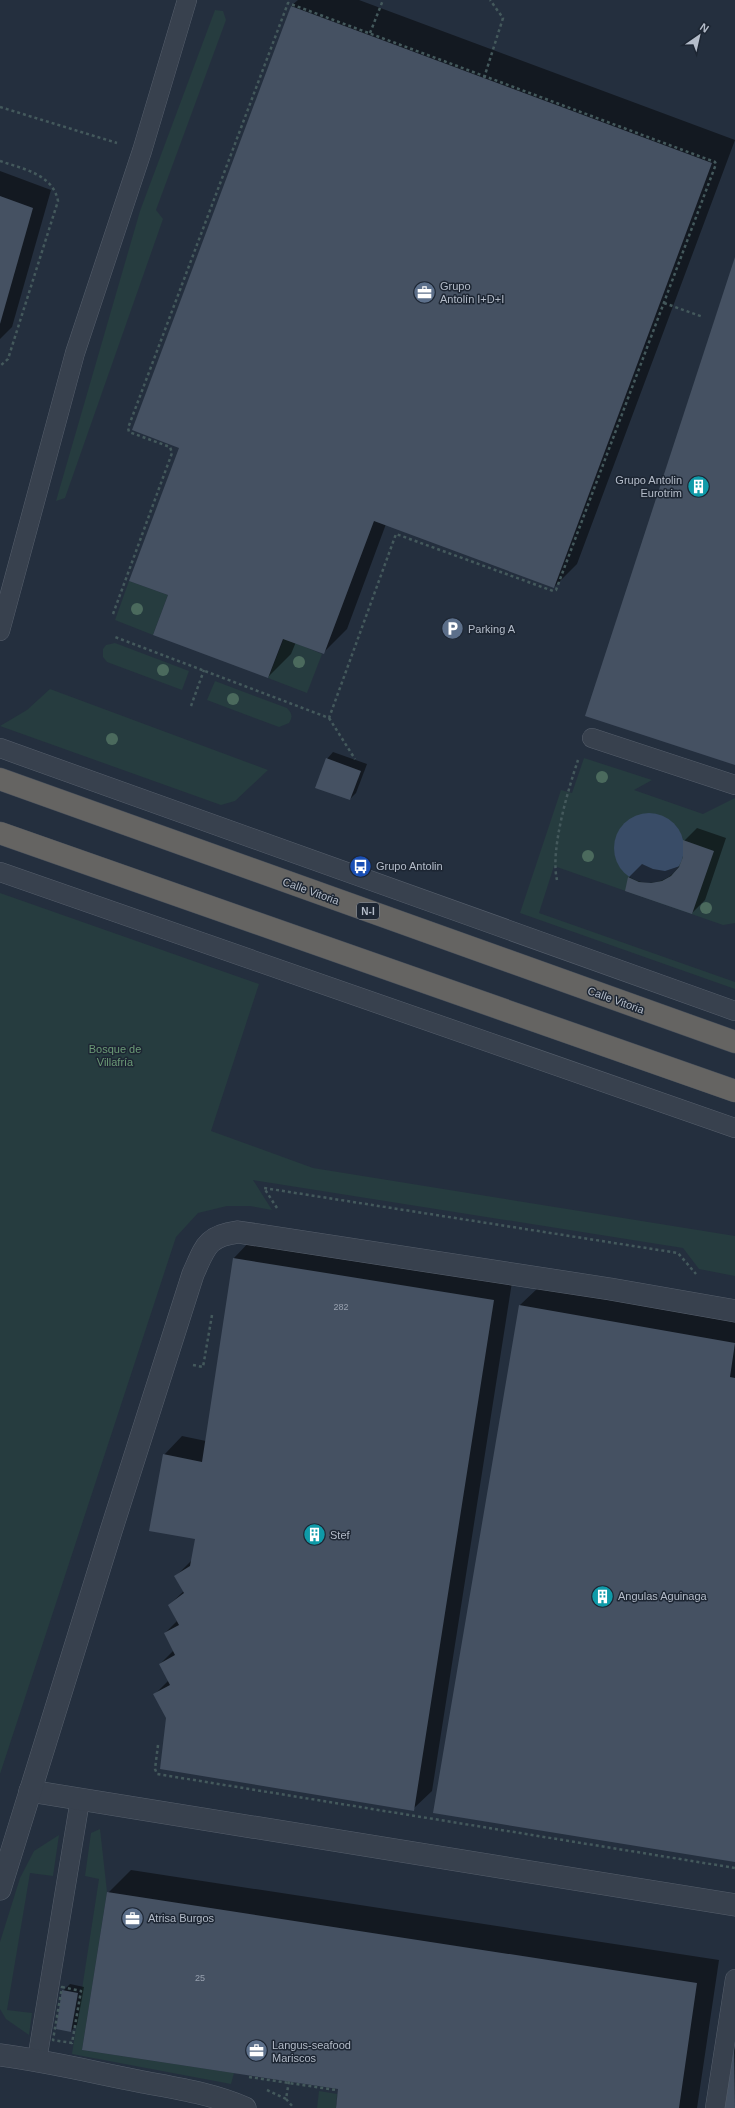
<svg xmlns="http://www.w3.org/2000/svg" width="735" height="2108" viewBox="0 0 735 2108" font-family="Arial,sans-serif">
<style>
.green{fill:#263c3f}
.water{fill:#394c67}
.shadow{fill:#0007}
.building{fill:#455162}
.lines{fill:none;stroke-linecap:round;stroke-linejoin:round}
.service-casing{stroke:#565f6c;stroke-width:20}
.minor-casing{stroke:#565f6c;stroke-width:23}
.trunk-casing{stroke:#434c59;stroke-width:23}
.path{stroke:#44595c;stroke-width:2.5;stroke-dasharray:3 3;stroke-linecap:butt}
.service{stroke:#38414e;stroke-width:19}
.minor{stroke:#38414e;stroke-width:22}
.trunk{stroke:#656462;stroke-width:22}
.tree{fill:#4b6a5d}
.labels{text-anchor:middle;stroke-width:3;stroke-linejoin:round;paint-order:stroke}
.number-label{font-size:9px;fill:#98a1af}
.shield{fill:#1d2633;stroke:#878f9c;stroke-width:1}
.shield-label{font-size:10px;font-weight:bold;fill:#b4bcc9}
.poi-label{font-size:11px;fill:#b4bcc9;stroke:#1d2633;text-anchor:start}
.street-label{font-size:11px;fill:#b4bcc9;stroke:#1d2633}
.park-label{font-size:11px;fill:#6b9a76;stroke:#1d2633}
</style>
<rect width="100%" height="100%" fill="#242f3e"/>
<g class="green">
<path d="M215,10L223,11L226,20L156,210L163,219L65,498L56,501L140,211Z"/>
<path d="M129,581L168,595L153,635L115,620Z"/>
<path d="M284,638L322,654L307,693L268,678Z"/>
<path d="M115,643L189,671L182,690L107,662L103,657V649L106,645Z"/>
<path d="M215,681L287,708C292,713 293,717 289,723L279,727L207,700Z"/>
<path d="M50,689L268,770L235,801L221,805L0,726L27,710Z"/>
<path d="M584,758L652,780L634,790L703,814L735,798V923L723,925L554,866L539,913L735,982V989L520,913L561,790L572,793Z"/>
<path d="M0,893L259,984L211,1131L313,1168L735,1236V1276L699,1269L683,1248L253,1180L272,1210L250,1206H227L198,1213L176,1237L0,1774Z"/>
<path d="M100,1829L107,1892L82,2050L234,2073L231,2084L72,2054L99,1879L85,1876L91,1833Z"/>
<path d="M59,1835L53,1876L30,1873L7,2010L32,2013L29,2035L6,2019L0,2009V1942L20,1878L34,1851Z"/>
<path d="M319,2091L337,2094L336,2108H317Z"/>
</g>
<circle class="water" cx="649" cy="848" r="35"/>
<g class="shadow">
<path d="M298,0H359L735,140L577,564L554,587L386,524L347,629L324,652L296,642L291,654L268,677L169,594L180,447L291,6Z"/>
<path d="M0,171L51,190L12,327L0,339Z"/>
<path d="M333,752L367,764L356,793L350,799L327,759Z"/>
<path d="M697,828L726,838L705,900L692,913L626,890L629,877L642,864L653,869L665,871L680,866L684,857V841Z"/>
<path d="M252,1239L512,1282L432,1791L413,1809L167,1717L155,1694L169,1680L160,1664L174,1650L165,1633L177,1621L169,1605L184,1591L175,1577L192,1560L196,1539L164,1455L182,1436L206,1441L234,1258Z"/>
<path d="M539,1287L735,1321V1861L520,1305Z"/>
<path d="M131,1870L719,1960L697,2108H336L339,2088L108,1893Z"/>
<path d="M70,1984L84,1987L77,2025L71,2031L63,1991Z"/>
<path d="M735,2046V2108H725Z"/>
</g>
<g class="building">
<path d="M291,6L712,163L554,588L374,521L324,654L283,639L268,678L153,635L168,595L129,581L179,448L132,430Z"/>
<path d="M0,196L33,208L0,324Z"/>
<path d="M735,257V765L585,716Z"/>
<path d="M326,758L361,771L350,800L315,788Z"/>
<path d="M683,840L714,851L692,914L625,891L628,877L639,882L651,883L662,881L671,876L679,867L683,857Z"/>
<path d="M233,1258L494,1300L414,1811L160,1769L166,1718L153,1694L170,1685L159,1664L175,1655L164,1633L179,1625L168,1605L184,1593L174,1576L190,1566L195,1539L149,1531L163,1454L202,1462Z"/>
<path d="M519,1305L735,1343L730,1377L735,1378V1862L433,1813Z"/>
<path d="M107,1892L697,1983L679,2108H336L338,2089L82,2050Z"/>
<path d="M62,1990L78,1993L71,2032L56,2029Z"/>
<path d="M734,2045L735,2108H724Z"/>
</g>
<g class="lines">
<defs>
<g id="service">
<path d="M0,631L75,353L142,151L187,0"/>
<path d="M592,738L735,785"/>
<path d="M0,748L735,1011"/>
<path d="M0,872L735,1128"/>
<path d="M37,2060L80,1800"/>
<path d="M715,2108L735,1979"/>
</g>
<g id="minor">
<path d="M30,1791L735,1905"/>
<path d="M0,1889L111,1531L193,1274C205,1248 206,1236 238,1232L610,1289L735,1311"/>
<path d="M0,2055C46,2061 92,2072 138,2081C174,2088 211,2093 245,2108"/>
</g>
<g id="trunk">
<path d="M0,779L735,1042"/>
<path d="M0,833L735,1091"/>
</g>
</defs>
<use href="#service" class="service-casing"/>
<use href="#minor" class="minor-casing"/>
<use href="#trunk" class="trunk-casing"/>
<g class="path">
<path d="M370,33L383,0"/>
<path d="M484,78L503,18L490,0"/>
<path d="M0,107L117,143"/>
<path d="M0,161C23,169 53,174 58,201L8,359L0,366"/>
<path d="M664,303L703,317"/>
<path d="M113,614L172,453L170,447L129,432L128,428L288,3L715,162L716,164L556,590L553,591L396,534L329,718L115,637"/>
<path d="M191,706L204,670"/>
<path d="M329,718L355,759"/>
<path d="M557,880C550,850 568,790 578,760"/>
<path d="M277,1208L264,1188L678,1253L696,1274"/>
<path d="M193,1365L203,1367L212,1315"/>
<path d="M158,1745L155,1769L157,1774L735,1868"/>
<path d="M62,1987L81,1991L72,2043L53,2040Z"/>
<path d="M249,2077L336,2090"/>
<path d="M267,2090L286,2099L289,2081"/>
<path d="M286,2099L294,2108"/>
</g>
<use href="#service" class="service"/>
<use href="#minor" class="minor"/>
<use href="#trunk" class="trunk"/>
</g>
<g class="tree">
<circle cx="137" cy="609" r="6"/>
<circle cx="299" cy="662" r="6"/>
<circle cx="163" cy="670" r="6"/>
<circle cx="233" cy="699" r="6"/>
<circle cx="112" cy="739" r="6"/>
<circle cx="602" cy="777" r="6"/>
<circle cx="588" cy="856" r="6"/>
<circle cx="706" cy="908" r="6"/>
</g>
<defs>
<symbol id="office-disc" viewBox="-11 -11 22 22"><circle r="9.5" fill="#5c6f8a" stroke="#1d2633"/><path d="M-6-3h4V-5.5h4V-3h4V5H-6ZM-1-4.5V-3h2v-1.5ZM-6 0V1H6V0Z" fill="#fff"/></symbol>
<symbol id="building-disc" viewBox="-11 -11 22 22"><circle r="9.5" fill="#0f9aa8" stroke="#1d2633"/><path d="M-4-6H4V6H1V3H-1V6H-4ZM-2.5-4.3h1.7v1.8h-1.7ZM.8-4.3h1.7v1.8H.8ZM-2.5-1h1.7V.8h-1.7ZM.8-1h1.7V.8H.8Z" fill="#fff"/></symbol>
<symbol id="parking-disc" viewBox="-11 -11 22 22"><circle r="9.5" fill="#5c6f8a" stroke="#1d2633"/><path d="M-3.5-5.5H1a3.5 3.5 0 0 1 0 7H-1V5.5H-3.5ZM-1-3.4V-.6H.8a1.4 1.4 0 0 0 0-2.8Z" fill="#fff"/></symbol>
<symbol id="bus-disc" viewBox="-11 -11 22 22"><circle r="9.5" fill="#1a4fb4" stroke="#1d2633"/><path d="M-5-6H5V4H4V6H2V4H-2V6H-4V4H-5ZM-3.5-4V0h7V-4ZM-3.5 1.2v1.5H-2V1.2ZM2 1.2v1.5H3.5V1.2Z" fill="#fff"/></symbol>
</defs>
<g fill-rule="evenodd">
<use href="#office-disc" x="412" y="280" width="25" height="25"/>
<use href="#building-disc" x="686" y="474" width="25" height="25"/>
<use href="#parking-disc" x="440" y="616" width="25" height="25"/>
<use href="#bus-disc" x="348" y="854" width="25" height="25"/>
<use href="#building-disc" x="302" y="1522" width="25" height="25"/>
<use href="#building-disc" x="590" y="1584" width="25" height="25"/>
<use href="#office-disc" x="120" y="1906" width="25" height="25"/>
<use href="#office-disc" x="244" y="2038" width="25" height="25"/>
</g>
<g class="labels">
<g class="number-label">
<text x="341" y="1310">282</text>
<text x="200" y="1981">25</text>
</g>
<rect class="shield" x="357" y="903" width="22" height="16" rx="3"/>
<g class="shield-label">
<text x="368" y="915">N-I</text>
</g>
<g class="poi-label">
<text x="440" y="290">Grupo<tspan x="440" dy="13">Antolín I+D+I</tspan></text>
<text x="682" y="484" text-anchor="end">Grupo Antolin<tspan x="682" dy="13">Eurotrim</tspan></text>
<text x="468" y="633">Parking A</text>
<text x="376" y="870">Grupo Antolin</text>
<text x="330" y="1539">Stef</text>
<text x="618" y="1600">Angulas Aguinaga</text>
<text x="148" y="1922">Atrisa Burgos</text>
<text x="272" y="2049">Langus-seafood<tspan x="272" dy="13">Mariscos</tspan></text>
</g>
<g class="street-label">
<text transform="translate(311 891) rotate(20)" y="4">Calle Vitoria</text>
<text transform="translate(616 1000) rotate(20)" y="4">Calle Vitoria</text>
</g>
<g class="park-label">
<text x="115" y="1053">Bosque de<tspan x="115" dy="13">Villafría</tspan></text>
</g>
</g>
<g transform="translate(699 36) rotate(34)" stroke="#1d2633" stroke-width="3" paint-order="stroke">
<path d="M0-3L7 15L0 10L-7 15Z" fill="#b4bcc9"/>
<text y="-6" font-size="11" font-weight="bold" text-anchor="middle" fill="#b4bcc9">N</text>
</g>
</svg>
